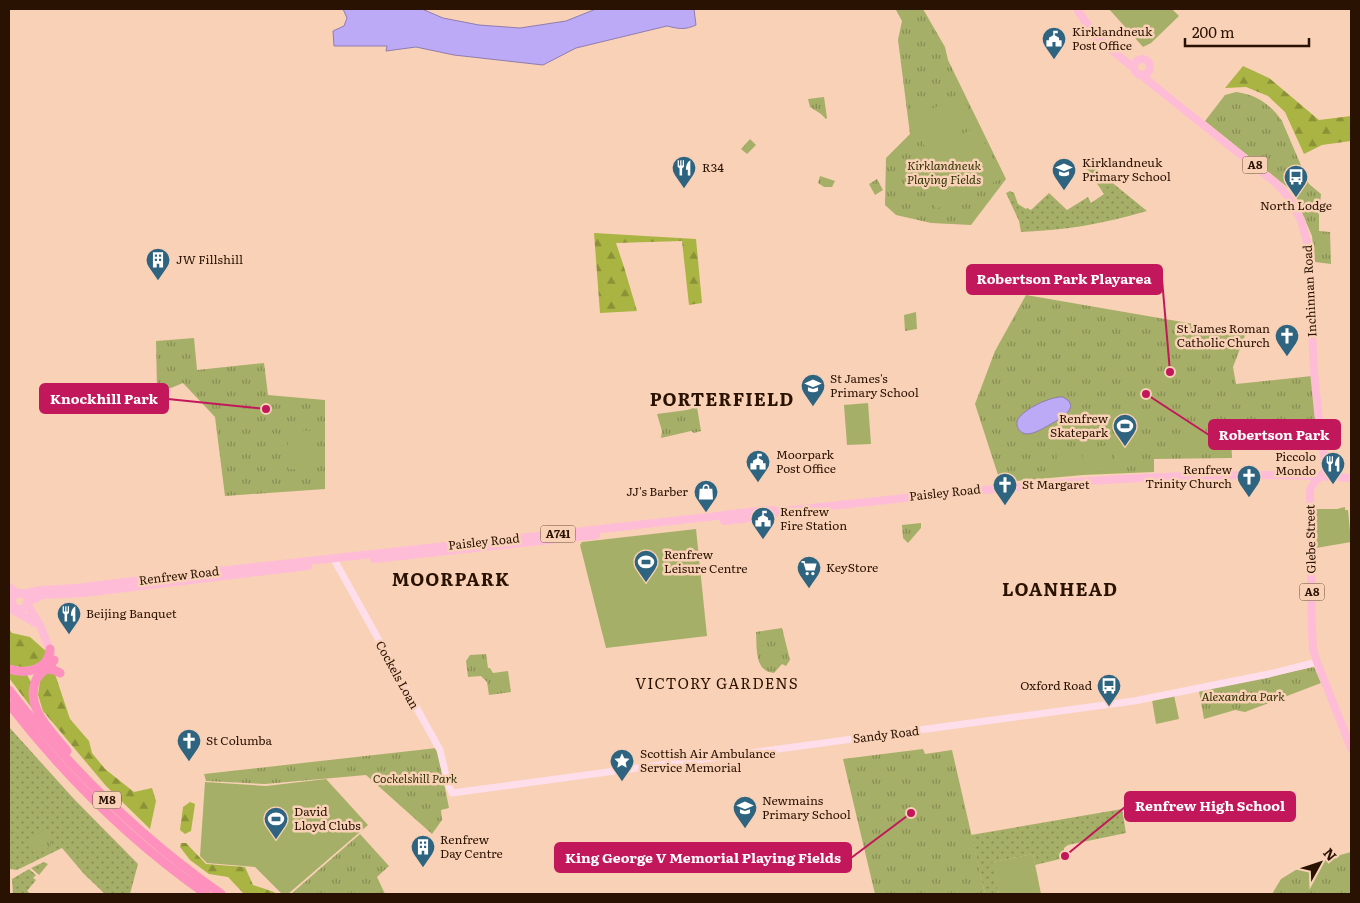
<svg xmlns="http://www.w3.org/2000/svg" width="1360" height="903" viewBox="0 0 1360 903" font-family="Literata,serif">
<style>
.grass{fill:url(#grass-dots)}
.forest{fill:url(#forest-firs)}
.park{fill:url(#park-tufts)}
.garden{fill:#a6af67}
.water{fill:#bcaaf7;stroke:#907cae}
.lines{fill:none;stroke-linecap:round;stroke-linejoin:round}
.secondary{stroke:#fedeeb;stroke-width:7}
.primary{stroke:#febcd7;stroke-width:8}
.highway{stroke:#fd90bd;stroke-width:9}
.labels{text-anchor:middle;stroke-width:5;stroke-linejoin:round;paint-order:stroke}
.shield{fill:#f9d1b7;stroke:#684b38;stroke-width:1}
.shield-label{font-size:11px;font-weight:bold;fill:#2a1202}
.poi-label{font-size:12px;fill:#2a1202;stroke:#f9d1b7;text-anchor:start}
.park-label{font-size:12px;font-style:italic;fill:#303303;stroke:#f9d1b7}
.street-label{font-size:12px;fill:#2a1202;stroke:#f9d1b7}
.quarter-label{font-size:15px;letter-spacing:1px;fill:#2a1202;stroke:#f9d1b7}
.district-label{font-size:18px;font-weight:bold;letter-spacing:1px;fill:#2a1202;stroke:#f9d1b7}
.leader{fill:none;stroke:#c2185b;stroke-width:2}
.callout-dot{fill:#c2185b;stroke:#f9d1b7;stroke-width:2}
.callout{fill:#c2185b;stroke:#c2185b;stroke-width:2}
.callout-label{font-size:14px;text-anchor:middle;font-weight:bold;fill:#fff}
</style>
<defs>
<pattern id="grass-dots" width="8" height="8" patternUnits="userSpaceOnUse" patternTransform="scale(1.25)"><rect width="8" height="8" fill="#a6af67"/><path d="M2 2h.1M6 6h.1" fill="none" stroke="#878d53" stroke-width="1.8" stroke-linecap="round"/></pattern>
<pattern id="forest-firs" width="22" height="20" patternUnits="userSpaceOnUse" patternTransform="scale(1.25)"><rect width="22" height="20" fill="#a9b443"/><path d="M5 1l3.5 6h-7zM16 11l3.5 6h-7z" fill="#8a9136"/></pattern>
<pattern id="park-tufts" width="24" height="20" patternUnits="userSpaceOnUse" patternTransform="scale(1.25)"><rect width="24" height="20" fill="#a6af67"/><path d="M3 7l-1-3M5 7V3M7 7l1-3M15 17l-1-3M17 17v-4M19 17l1-3" fill="none" stroke="#878d53"/></pattern>
</defs>
<rect width="100%" height="100%" fill="#f9d1b7"/>
<g class="grass">
<path d="M1088,163L1147,211C1103,224 1066,230 1021,232L1019,221L1006,193L1010,191L1014,193L1018,204L1026,209L1027,208L1031,210L1049,193L1067,210L1088,197L1091,203L1104,194L1088,170L1082,167Z"/>
<path d="M9,727L74,799L138,864L130,894H105L84,874L62,848L17,870L10,869L9,866Z"/>
<path d="M1122,809L1126,833L1068,845L1064,848V858L1035,865L1033,854L993,862L999,894H985L971,835Z"/>
<path d="M44,862L48,864L39,875L31,868Z"/>
<path d="M29,869L36,875L33,878L36,880L27,891L31,894H13L12,879Z"/>
</g>
<g class="forest">
<path d="M1243,66L1269,78L1319,120L1351,116V141L1322,145L1304,154L1285,112L1268,96L1246,87L1225,88Z"/>
<path d="M594,233L696,239L702,303L689,305L682,241L616,243L624,267L637,311L600,313Z"/>
<path d="M9,629L12,633L30,637L48,653L47,659C32,667 26,669 10,665Z"/>
<path d="M48,672L55,674L70,719L89,741L92,753L105,769L134,792L152,788L156,801L150,829L106,786L43,711L38,695L40,681Z"/>
<path d="M9,673L16,675H27L31,682L30,689L31,707L9,678Z"/>
<path d="M190,802L195,804L191,831L185,834L180,830L183,807Z"/>
<path d="M181,843H186L206,864L245,867L253,885L274,892L276,894H244L228,877L209,874L190,860L180,847Z"/>
</g>
<g class="park">
<path d="M889,9H923L945,47L948,60L1006,179L971,225L931,223L896,215L885,205L886,158L910,134L898,40L902,21L896,10Z"/>
<path d="M1236,92C1257,95 1270,104 1282,121L1309,184L1321,194L1319,215V231L1330,232L1331,264L1315,262L1312,236L1300,208L1301,205L1291,190L1205,121L1225,95Z"/>
<path d="M824,97L827,118L826,119L821,114L810,107L808,99Z"/>
<path d="M750,139L756,145L747,154L741,149Z"/>
<path d="M820,176L835,181L832,187H824L818,183Z"/>
<path d="M877,179L883,190L875,195L869,184Z"/>
<path d="M1026,295L1246,333L1233,367L1236,384L1312,376L1316,432L1231,436L1232,458L1154,459V472L1083,475L1004,482L999,478L975,404L995,351Z"/>
<path d="M916,312L917,329L905,331L904,315Z"/>
<path d="M194,338L197,370L264,363L268,395L325,400V489L225,496L215,417L183,383L171,388L157,389L156,341Z"/>
<path d="M697,407L701,431L694,433L691,431L661,438L662,431L657,414L687,410Z"/>
<path d="M921,523V528L908,543L903,538L902,525Z"/>
<path d="M782,628L790,660L786,666L782,664L774,673C754,672 757,646 756,632Z"/>
<path d="M486,654L488,668H490L493,673L508,671L511,692L489,695L487,682L481,676L468,677L466,661L470,655Z"/>
<path d="M1314,667L1321,683L1245,712L1235,710L1204,719L1199,691Z"/>
<path d="M437,748L449,808L441,810L442,820L432,834L366,775L265,784L206,781L204,774Z"/>
<path d="M923,749L925,754L952,750L985,894H875L843,759Z"/>
<path d="M45,830L54,840L51,842V846L39,854L36,851L34,852L25,842Z"/>
<path d="M360,834L389,866L377,877L385,894H291Z"/>
<path d="M1351,852V894H1272L1281,879L1304,865Z"/>
</g>
<g class="garden">
<path d="M1109,9H1172L1179,16L1151,43L1143,47Z"/>
<path d="M941,88L947,97L928,109L922,99Z"/>
<path d="M962,95L975,124L925,147L912,118Z"/>
<path d="M977,127L1001,179L970,193L946,142Z"/>
<path d="M943,143L967,194L936,209L912,157Z"/>
<rect x="1188" y="379" width="11" height="13"/>
<path d="M868,403L871,444L847,445L844,405Z"/>
<path d="M1205,425L1206,452H1184L1183,426Z"/>
<path d="M288,430L315,431L314,470L288,469Z"/>
<path d="M1136,438L1137,462L1115,463L1114,439Z"/>
<path d="M1106,446L1108,471L1084,472L1082,448Z"/>
<path d="M1080,448L1081,472L1058,474L1056,450Z"/>
<path d="M1345,507V510H1348L1351,542L1316,548L1315,509H1337Z"/>
<path d="M696,529L707,636L606,648L580,545L582,542Z"/>
<path d="M1174,695L1179,719L1156,724L1152,700Z"/>
<path d="M326,779L368,825L288,894H282L255,867L207,863L200,856L205,782L266,786Z"/>
<path d="M1033,854L1041,894H999L992,862Z"/>
</g>
<g class="water">
<path d="M343,9H422L443,18L479,25L520,28L566,21L596,9H694L696,25C685,30 679,29 667,26L576,48L543,65L454,55L416,47L386,51L387,46H334L333,31L344,26L347,18Z"/>
<path d="M1063,397L1069,401L1071,406C1068,416 1059,419 1051,424C1043,428 1027,440 1019,430C1017,427 1016,423 1018,419C1024,409 1051,396 1063,397Z"/>
</g>
<g class="lines">
<path class="secondary" d="M336,558V563L440,750L448,784L452,793L1134,701L1269,674L1317,662"/>
<g class="primary">
<path d="M1077,9C1094,37 1108,48 1134,68"/>
<circle cx="1142" cy="67" r="8"/>
<path d="M1142,76L1277,184L1289,198L1301,220L1308,246L1314,372L1320,431L1326,468C1323,478 1312,480 1310,491L1312,631L1313,649L1317,662L1351,748"/>
<path d="M724,521L767,516L777,513"/>
<path d="M374,559L596,535"/>
<path d="M9,587L18,594"/>
<circle cx="20" cy="601" r="8"/>
<path d="M22,594L41,590L76,588C306,559 536,538 766,510L781,511C970,492 1160,466 1351,478"/>
<path d="M27,603L42,595L84,593L308,566"/>
<path d="M27,604L40,625L51,653"/>
<path d="M13,610L35,623"/>
</g>
<g class="highway">
<path d="M54,660C50,668 40,671 36,680C24,707 52,732 67,751"/>
<path d="M9,669C26,675 49,670 50,649"/>
<path d="M46,669L54,670L60,673"/>
<path d="M9,690C69,768 140,837 221,894"/>
<path d="M9,704C64,775 132,842 206,894"/>
</g>
</g>
<defs>
<symbol id="civic-pin" viewBox="-11 -11 22 30"><path d="M0 17L-7.5 6A9.5 9.5 0 1 1 7.5 6Z" fill="#2f6480" stroke="#f9d1b7"/><path d="M-.6-6.5H3V-4.5H.6V-3L4-1V1h2V6H-6V1h2V-1L-.6-3ZM-1.2 2.5V6h2.4V2.5Z" fill="#fff"/></symbol>
<symbol id="restaurant-pin" viewBox="-11 -11 22 30"><path d="M0 17L-7.5 6A9.5 9.5 0 1 1 7.5 6Z" fill="#2f6480" stroke="#f9d1b7"/><path d="M-5-6h1v4h1v-4h1v4h1v-4h1v5L-1.5 .5V6h-2V.5L-5-1ZM5-6V6H3V1.5H1.5Q1.5-4 5-6Z" fill="#fff"/></symbol>
<symbol id="school-pin" viewBox="-11 -11 22 30"><path d="M0 17L-7.5 6A9.5 9.5 0 1 1 7.5 6Z" fill="#2f6480" stroke="#f9d1b7"/><path d="M0-5L7-2L0 1L-7-2ZM-4 1L0 2.5L4 1V4Q0 6-4 4Z" fill="#fff"/></symbol>
<symbol id="bus-pin" viewBox="-11 -11 22 30"><path d="M0 17L-7.5 6A9.5 9.5 0 1 1 7.5 6Z" fill="#2f6480" stroke="#f9d1b7"/><path d="M-5-6H5V4H4V6H2V4H-2V6H-4V4H-5ZM-3.5-4V0h7V-4ZM-3.5 1.2v1.5H-2V1.2ZM2 1.2v1.5H3.5V1.2Z" fill="#fff"/></symbol>
<symbol id="building-pin" viewBox="-11 -11 22 30"><path d="M0 17L-7.5 6A9.5 9.5 0 1 1 7.5 6Z" fill="#2f6480" stroke="#f9d1b7"/><path d="M-4-6H4V6H1V3H-1V6H-4ZM-2.5-4.3h1.7v1.8h-1.7ZM.8-4.3h1.7v1.8H.8ZM-2.5-1h1.7V.8h-1.7ZM.8-1h1.7V.8H.8Z" fill="#fff"/></symbol>
<symbol id="church-pin" viewBox="-11 -11 22 30"><path d="M0 17L-7.5 6A9.5 9.5 0 1 1 7.5 6Z" fill="#2f6480" stroke="#f9d1b7"/><path d="M-1.2-6h2.4v3.5h3.3v2.4h-3.3V6h-2.4V-.1h-3.3v-2.4h3.3Z" fill="#fff"/></symbol>
<symbol id="stadium-pin" viewBox="-11 -11 22 30"><path d="M0 17L-7.5 6A9.5 9.5 0 1 1 7.5 6Z" fill="#2f6480" stroke="#f9d1b7"/><path d="M0-5a6.5 5 0 1 0 0 10a6.5 5 0 1 0 0-10ZM-3.5-1.8h7v3.6h-7Z" fill="#fff"/></symbol>
<symbol id="shop-pin" viewBox="-11 -11 22 30"><path d="M0 17L-7.5 6A9.5 9.5 0 1 1 7.5 6Z" fill="#2f6480" stroke="#f9d1b7"/><path d="M-5-2.5h2.3a2.7 3.5 0 0 1 5.4 0H5L5.5 6h-11ZM-1.5-2.5h3a1.5 2.3 0 0 0-3 0Z" fill="#fff"/></symbol>
<symbol id="supermarket-pin" viewBox="-11 -11 22 30"><path d="M0 17L-7.5 6A9.5 9.5 0 1 1 7.5 6Z" fill="#2f6480" stroke="#f9d1b7"/><path d="M-6-5.5h2.5l.6 2H6L4.5 2H-2.5L-4.4-4H-6ZM-1.5 3.2a1.3 1.3 0 1 0 .1 0ZM3 3.2a1.3 1.3 0 1 0 .1 0Z" fill="#fff"/></symbol>
<symbol id="sight-pin" viewBox="-11 -11 22 30"><path d="M0 17L-7.5 6A9.5 9.5 0 1 1 7.5 6Z" fill="#2f6480" stroke="#f9d1b7"/><path d="M0-6L1.8-2.2L6-1.7L2.9 1.2L3.7 5.4L0 3.3L-3.7 5.4L-2.9 1.2L-6-1.7L-1.8-2.2Z" fill="#fff"/></symbol>
</defs>
<g fill-rule="evenodd">
<use href="#civic-pin" x="1040" y="25" width="28" height="38"/>
<use href="#restaurant-pin" x="670" y="154" width="28" height="38"/>
<use href="#school-pin" x="1050" y="156" width="28" height="38"/>
<use href="#bus-pin" x="1282" y="163" width="28" height="38"/>
<use href="#building-pin" x="144" y="246" width="28" height="38"/>
<use href="#church-pin" x="1273" y="322" width="28" height="38"/>
<use href="#school-pin" x="799" y="372" width="28" height="38"/>
<use href="#stadium-pin" x="1111" y="412" width="28" height="38"/>
<use href="#civic-pin" x="744" y="448" width="28" height="38"/>
<use href="#restaurant-pin" x="1319" y="450" width="28" height="38"/>
<use href="#church-pin" x="1235" y="463" width="28" height="38"/>
<use href="#church-pin" x="991" y="471" width="28" height="38"/>
<use href="#shop-pin" x="692" y="478" width="28" height="38"/>
<use href="#civic-pin" x="749" y="505" width="28" height="38"/>
<use href="#stadium-pin" x="632" y="548" width="28" height="38"/>
<use href="#supermarket-pin" x="795" y="554" width="28" height="38"/>
<use href="#restaurant-pin" x="55" y="600" width="28" height="38"/>
<use href="#bus-pin" x="1095" y="672" width="28" height="38"/>
<use href="#church-pin" x="175" y="727" width="28" height="38"/>
<use href="#sight-pin" x="608" y="747" width="28" height="38"/>
<use href="#school-pin" x="731" y="794" width="28" height="38"/>
<use href="#stadium-pin" x="262" y="805" width="28" height="38"/>
<use href="#building-pin" x="409" y="833" width="28" height="38"/>
</g>
<g class="labels">
<g class="shield">
<rect x="1242.5" y="156.5" width="25" height="17" rx="4"/>
<rect x="540.5" y="525.5" width="35" height="17" rx="4"/>
<rect x="1299.5" y="583.5" width="25" height="17" rx="4"/>
<rect x="93" y="791.5" width="28" height="17" rx="4"/>
</g>
<g class="shield-label">
<text x="1255" y="169">A8</text>
<text x="558" y="538">A741</text>
<text x="1312" y="596">A8</text>
<text x="107" y="804">M8</text>
</g>
<g class="poi-label">
<text x="1072" y="36">Kirklandneuk<tspan x="1072" dy="14">Post Office</tspan></text>
<text x="1082" y="167">Kirklandneuk<tspan x="1082" dy="14">Primary School</tspan></text>
<text x="702" y="172">R34</text>
<text x="1296" y="210" text-anchor="middle">North Lodge</text>
<text x="176" y="264">JW Fillshill</text>
<text x="1270" y="333" text-anchor="end">St James Roman<tspan x="1270" dy="14">Catholic Church</tspan></text>
<text x="830" y="383">St James's<tspan x="830" dy="14">Primary School</tspan></text>
<text x="1108" y="423" text-anchor="end">Renfrew<tspan x="1108" dy="14">Skatepark</tspan></text>
<text x="776" y="459">Moorpark<tspan x="776" dy="14">Post Office</tspan></text>
<text x="1316" y="461" text-anchor="end">Piccolo<tspan x="1316" dy="14">Mondo</tspan></text>
<text x="1232" y="474" text-anchor="end">Renfrew<tspan x="1232" dy="14">Trinity Church</tspan></text>
<text x="1022" y="489">St Margaret</text>
<text x="688" y="496" text-anchor="end">JJ's Barber</text>
<text x="780" y="516">Renfrew<tspan x="780" dy="14">Fire Station</tspan></text>
<text x="664" y="559">Renfrew<tspan x="664" dy="14">Leisure Centre</tspan></text>
<text x="826" y="572">KeyStore</text>
<text x="86" y="618">Beijing Banquet</text>
<text x="1092" y="690" text-anchor="end">Oxford Road</text>
<text x="206" y="745">St Columba</text>
<text x="640" y="758">Scottish Air Ambulance<tspan x="640" dy="14">Service Memorial</tspan></text>
<text x="762" y="805">Newmains<tspan x="762" dy="14">Primary School</tspan></text>
<text x="294" y="816">David<tspan x="294" dy="14">Lloyd Clubs</tspan></text>
<text x="440" y="844">Renfrew<tspan x="440" dy="14">Day Centre</tspan></text>
</g>
<g class="park-label">
<text x="944" y="170">Kirklandneuk<tspan x="944" dy="14">Playing Fields</tspan></text>
<text x="1243" y="701">Alexandra Park</text>
<text x="415" y="783">Cockelshill Park</text>
</g>
<g class="street-label">
<text transform="translate(1310 291) rotate(-93)" y="4">Inchinnan Road</text>
<text transform="translate(945 493) rotate(-6)" y="4">Paisley Road</text>
<text transform="translate(1311 539) rotate(-91)" y="4">Glebe Street</text>
<text transform="translate(484 542) rotate(-6)" y="4">Paisley Road</text>
<text transform="translate(179 576) rotate(-7)" y="4">Renfrew Road</text>
<text transform="translate(397 675) rotate(61)" y="4">Cockels Loan</text>
<text transform="translate(886 735) rotate(-7)" y="4">Sandy Road</text>
</g>
<g class="quarter-label">
<text x="717" y="689">VICTORY GARDENS</text>
</g>
<g class="district-label">
<text x="722" y="406">PORTERFIELD</text>
<text x="451" y="586">MOORPARK</text>
<text x="1060" y="596">LOANHEAD</text>
</g>
</g>
<path class="leader" d="M1170 372L1162 279M266 409L168 399M1146 394L1209 435M1065 856L1125 807M911 813L851 858"/>
<g class="callout-dot">
<circle cx="1170" cy="372" r="5"/>
<circle cx="266" cy="409" r="5"/>
<circle cx="1146" cy="394" r="5"/>
<circle cx="1065" cy="856" r="5"/>
<circle cx="911" cy="813" r="5"/>
</g>
<g class="callout">
<rect x="967" y="265" width="195" height="29" rx="5"/>
<rect x="40" y="384" width="128" height="29" rx="5"/>
<rect x="1209" y="420" width="131" height="29" rx="5"/>
<rect x="1125" y="792" width="170" height="29" rx="5"/>
<rect x="555" y="843" width="296" height="29" rx="5"/>
</g>
<g class="callout-label">
<text x="1064" y="284">Robertson Park Playarea</text>
<text x="104" y="404">Knockhill Park</text>
<text x="1274" y="440">Robertson Park</text>
<text x="1210" y="811">Renfrew High School</text>
<text x="703" y="863">King George V Memorial Playing Fields</text>
</g>
<rect width="1360" height="903" fill="none" stroke="#2a1202" stroke-width="20"/>
<g transform="translate(1320 863) rotate(50)" stroke="#f9d1b7" stroke-width="4" paint-order="stroke">
<path d="M0-4L9 19L0 12L-9 19Z" fill="#2a1202"/>
<text y="-8" font-size="14" font-weight="bold" text-anchor="middle" fill="#2a1202">N</text>
</g>
<path d="M1185 38v8h124v-8" fill="none" stroke="#2a1202" stroke-width="2.5"/>
<text x="1192" y="38" font-size="15" fill="#2a1202" stroke="#f9d1b7" stroke-width="4" paint-order="stroke">200 m</text>
</svg>
